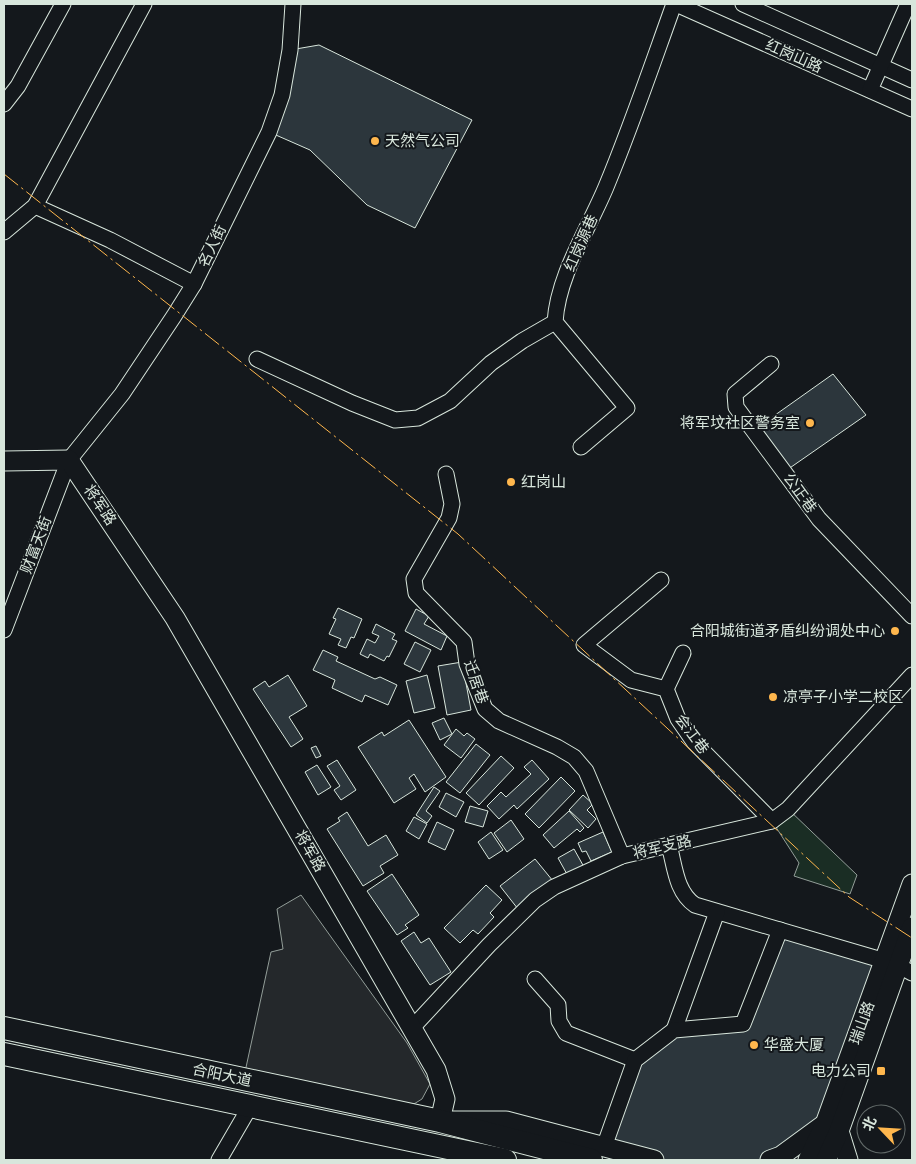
<svg xmlns="http://www.w3.org/2000/svg" width="916" height="1164" viewBox="0 0 916 1164" font-family="Lato,'Noto Sans SC',sans-serif">
<style>
.green{fill:#1a2d24;stroke:#939e99}
.parking{fill:#24282b;stroke:#939e99}
.building{fill:#2c363c;stroke:#d8e6dc}
.lines{fill:none;stroke-linecap:round;stroke-linejoin:round}
.minor-casing{stroke:#d8e6dc;stroke-width:17}
.major-casing{stroke:#d8e6dc;stroke-width:21}
.highway-casing{stroke:#d8e6dc;stroke-width:24}
.minor{stroke:#14181c;stroke-width:15}
.major{stroke:#14181c;stroke-width:19}
.highway{stroke:#14181c;stroke-width:22}
.power{stroke:#ffb74d;stroke-width:1;stroke-dasharray:18 4 2.5 4;stroke-linecap:butt}
.poi-dot{fill:#ffb74d;stroke:#14181c;stroke-width:2}
.labels{text-anchor:middle;stroke-width:4;stroke-linejoin:round;paint-order:stroke}
.street-label{font-size:15px;fill:#d8e6dc;stroke:#14181c}
.poi-label{font-size:15px;fill:#d8e6dc;stroke:#14181c;text-anchor:start}
</style>
<rect width="100%" height="100%" fill="#14181c"/>
<path class="green" d="M788,809L857,875L850,894L794,876L799,863L772,821Z"/>
<path class="parking" d="M301,895L407,1043L430,1084L422,1099L409,1107L245,1072L271,952L283,949L277,909Z"/>
<g class="building">
<path d="M319,45L472,120L415,228L367,205L310,150L269,132L290,50Z"/>
<path d="M833,374L866,415L784,472L754,430Z"/>
<path d="M338,608L362,619L354,638L351,637L346,648L338,645L341,639L329,634L336,619L333,618Z"/>
<path d="M416,609L429,616L424,624L447,636L441,650L405,631Z"/>
<path d="M376,624L395,634L392,639L397,641L389,657L387,656L384,661L370,654L368,658L360,654L367,639L375,643L379,636L372,633Z"/>
<path d="M415,642L431,650L420,672L404,664Z"/>
<path d="M323,650L338,657L336,661L375,679L380,677L397,685L388,705L365,695L362,702L332,688L335,680L313,670Z"/>
<path d="M462,662L471,710L447,715L438,666Z"/>
<path d="M288,675L307,706L289,717L303,739L291,747L253,689L265,681L269,687Z"/>
<path d="M427,675L435,708L414,713L406,681Z"/>
<path d="M444,718L452,734L440,740L432,723Z"/>
<path d="M409,720L446,777L425,792L414,774L409,778L416,789L394,803L358,747L382,732L384,736Z"/>
<path d="M456,729L464,736L467,733L475,739L461,758L444,745Z"/>
<path d="M476,744L490,755L460,793L446,782Z"/>
<path d="M316,746L321,756L316,758L311,748Z"/>
<path d="M501,756L514,768L479,805L466,793Z"/>
<path d="M337,760L356,790L341,800L334,790L340,786L327,766Z"/>
<path d="M532,760L549,779L517,809L514,805L499,819L487,806L501,792L506,797L531,774L524,767Z"/>
<path d="M317,765L331,787L318,795L305,772Z"/>
<path d="M561,777L575,791L539,828L525,814Z"/>
<path d="M434,787L440,791L426,811L432,816L427,823L416,815Z"/>
<path d="M446,793L464,802L456,817L439,807Z"/>
<path d="M583,795L593,804L587,810L596,819L588,828L569,810Z"/>
<path d="M470,806L488,811L483,827L465,822Z"/>
<path d="M569,811L584,828L580,832L577,829L554,848L543,835Z"/>
<path d="M347,812L368,846L386,835L398,855L380,866L384,873L363,886L327,829L340,821L338,818Z"/>
<path d="M414,817L427,824L419,839L406,831Z"/>
<path d="M511,820L524,839L507,852L494,833Z"/>
<path d="M437,822L454,830L445,850L428,842Z"/>
<path d="M491,832L503,850L489,859L478,842Z"/>
<path d="M603,832L612,852L591,861L586,851L582,852L578,843Z"/>
<path d="M574,849L584,867L568,876L558,858Z"/>
<path d="M535,859L553,881L518,909L500,886Z"/>
<path d="M392,874L419,915L405,925L408,928L397,935L367,891Z"/>
<path d="M486,885L502,900L490,913L494,917L478,934L473,930L460,943L444,928Z"/>
<path d="M780,930L885,961L825,1124L770,1160H654L604,1147L635,1060L674,1030L743,1024Z"/>
<path d="M414,932L421,943L429,938L451,972L430,985L401,941Z"/>
</g>
<g class="lines">
<defs>
<g id="minor">
<path d="M676,4L912,109"/>
<path d="M743,4L912,80"/>
<path d="M870,90L908,4"/>
<path d="M4,104L18,86L63,4"/>
<path d="M35,206L110,240L194,284"/>
<path d="M4,232L35,206L144,4"/>
<path d="M257,359L352,403L395,420L418,418L450,401L491,363L522,341L555,322"/>
<path d="M771,364L735,394L736,407L819,519L912,616"/>
<path d="M581,447L627,408L555,322C558,275 588,230 606,187C631,127 652,65 674,4"/>
<path d="M446,474L452,504L449,518L414,579L416,593L464,642L467,664L485,709L499,721L557,747L574,757L586,771L622,856"/>
<path d="M661,580L584,645L631,680L666,689L678,719L694,742L772,821"/>
<path d="M4,630L69,460L122,394L174,316L194,284L269,132L282,95L290,50L293,4"/>
<path d="M666,689L683,653"/>
<path d="M669,845C675,867 676,892 695,905L885,961"/>
<path d="M899,966L912,973"/>
<path d="M535,979L558,1005L559,1021L566,1033L635,1060"/>
<path d="M412,1028L489,945L535,900L554,887L622,856L772,821L788,809L912,675"/>
<path d="M674,1030L717,912"/>
<path d="M604,1147L635,1060L674,1030L743,1024L780,930"/>
<path d="M219,1160L251,1105"/>
</g>
<g id="major">
<path d="M4,461L69,460L175,618L436,1070L445,1099L440,1121H506L654,1160"/>
<path d="M839,1131L848,1160"/>
<path d="M770,1160L781,1156L822,1126"/>
<path d="M808,1160L825,1124L912,884"/>
<path d="M826,1160L839,1131L912,927"/>
</g>
<g id="highway">
<path d="M4,1028L440,1121L591,1160"/>
<path d="M4,1054L505,1160"/>
</g>
</defs>
<use href="#minor" class="minor-casing"/>
<use href="#major" class="major-casing"/>
<use href="#highway" class="highway-casing"/>
<use href="#minor" class="minor"/>
<use href="#major" class="major"/>
<use href="#highway" class="highway"/>
<path class="power" d="M4,174L458,534L849,897L912,938"/>
</g>
<g class="poi-dot">
<circle cx="375" cy="141" r="5"/>
<circle cx="810" cy="423" r="5"/>
<circle cx="511" cy="482" r="5"/>
<circle cx="895" cy="631" r="5"/>
<circle cx="773" cy="697" r="5"/>
<circle cx="754" cy="1045" r="5"/>
<rect x="876" y="1066" width="10" height="10" rx="2.5"/>
</g>
<g class="labels">
<g class="street-label">
<text transform="translate(794 56) rotate(24)" y="5">红岗山路</text>
<text transform="translate(581 243) rotate(-66)" y="5">红岗源巷</text>
<text transform="translate(212 246) rotate(-64)" y="5">名人街</text>
<text transform="translate(800 493) rotate(54)" y="5">公正巷</text>
<text transform="translate(100 505) rotate(56)" y="5">将军路</text>
<text transform="translate(36 545) rotate(-69)" y="5">财富天街</text>
<text transform="translate(476 682) rotate(71)" y="5">迁居巷</text>
<text transform="translate(692 734) rotate(53)" y="5">会江巷</text>
<text transform="translate(662 847) rotate(-13)" y="5">将军支路</text>
<text transform="translate(310 851) rotate(60)" y="5">将军路</text>
<text transform="translate(862 1023) rotate(-70)" y="5">瑞山路</text>
<text transform="translate(222 1075) rotate(12)" y="5">合阳大道</text>
</g>
<g class="poi-label">
<text x="385" y="146">天然气公司</text>
<text x="800" y="428" text-anchor="end">将军坟社区警务室</text>
<text x="521" y="487">红岗山</text>
<text x="885" y="636" text-anchor="end">合阳城街道矛盾纠纷调处中心</text>
<text x="783" y="702">凉亭子小学二校区</text>
<text x="764" y="1050">华盛大厦</text>
<text x="871" y="1076" text-anchor="end">电力公司</text>
</g>
</g>
<rect width="916" height="1164" fill="none" stroke="#d8e6dc" stroke-width="10"/>
<g transform="translate(881 1129) rotate(295)"><circle r="24" fill="#14181c" stroke="#626a69"/>
<path d="M0-4L9 19L0 12L-9 19Z" fill="#ffb74d"/>
<text y="-8" font-size="14" font-weight="bold" text-anchor="middle" fill="#d8e6dc">北</text>
</g>
</svg>
